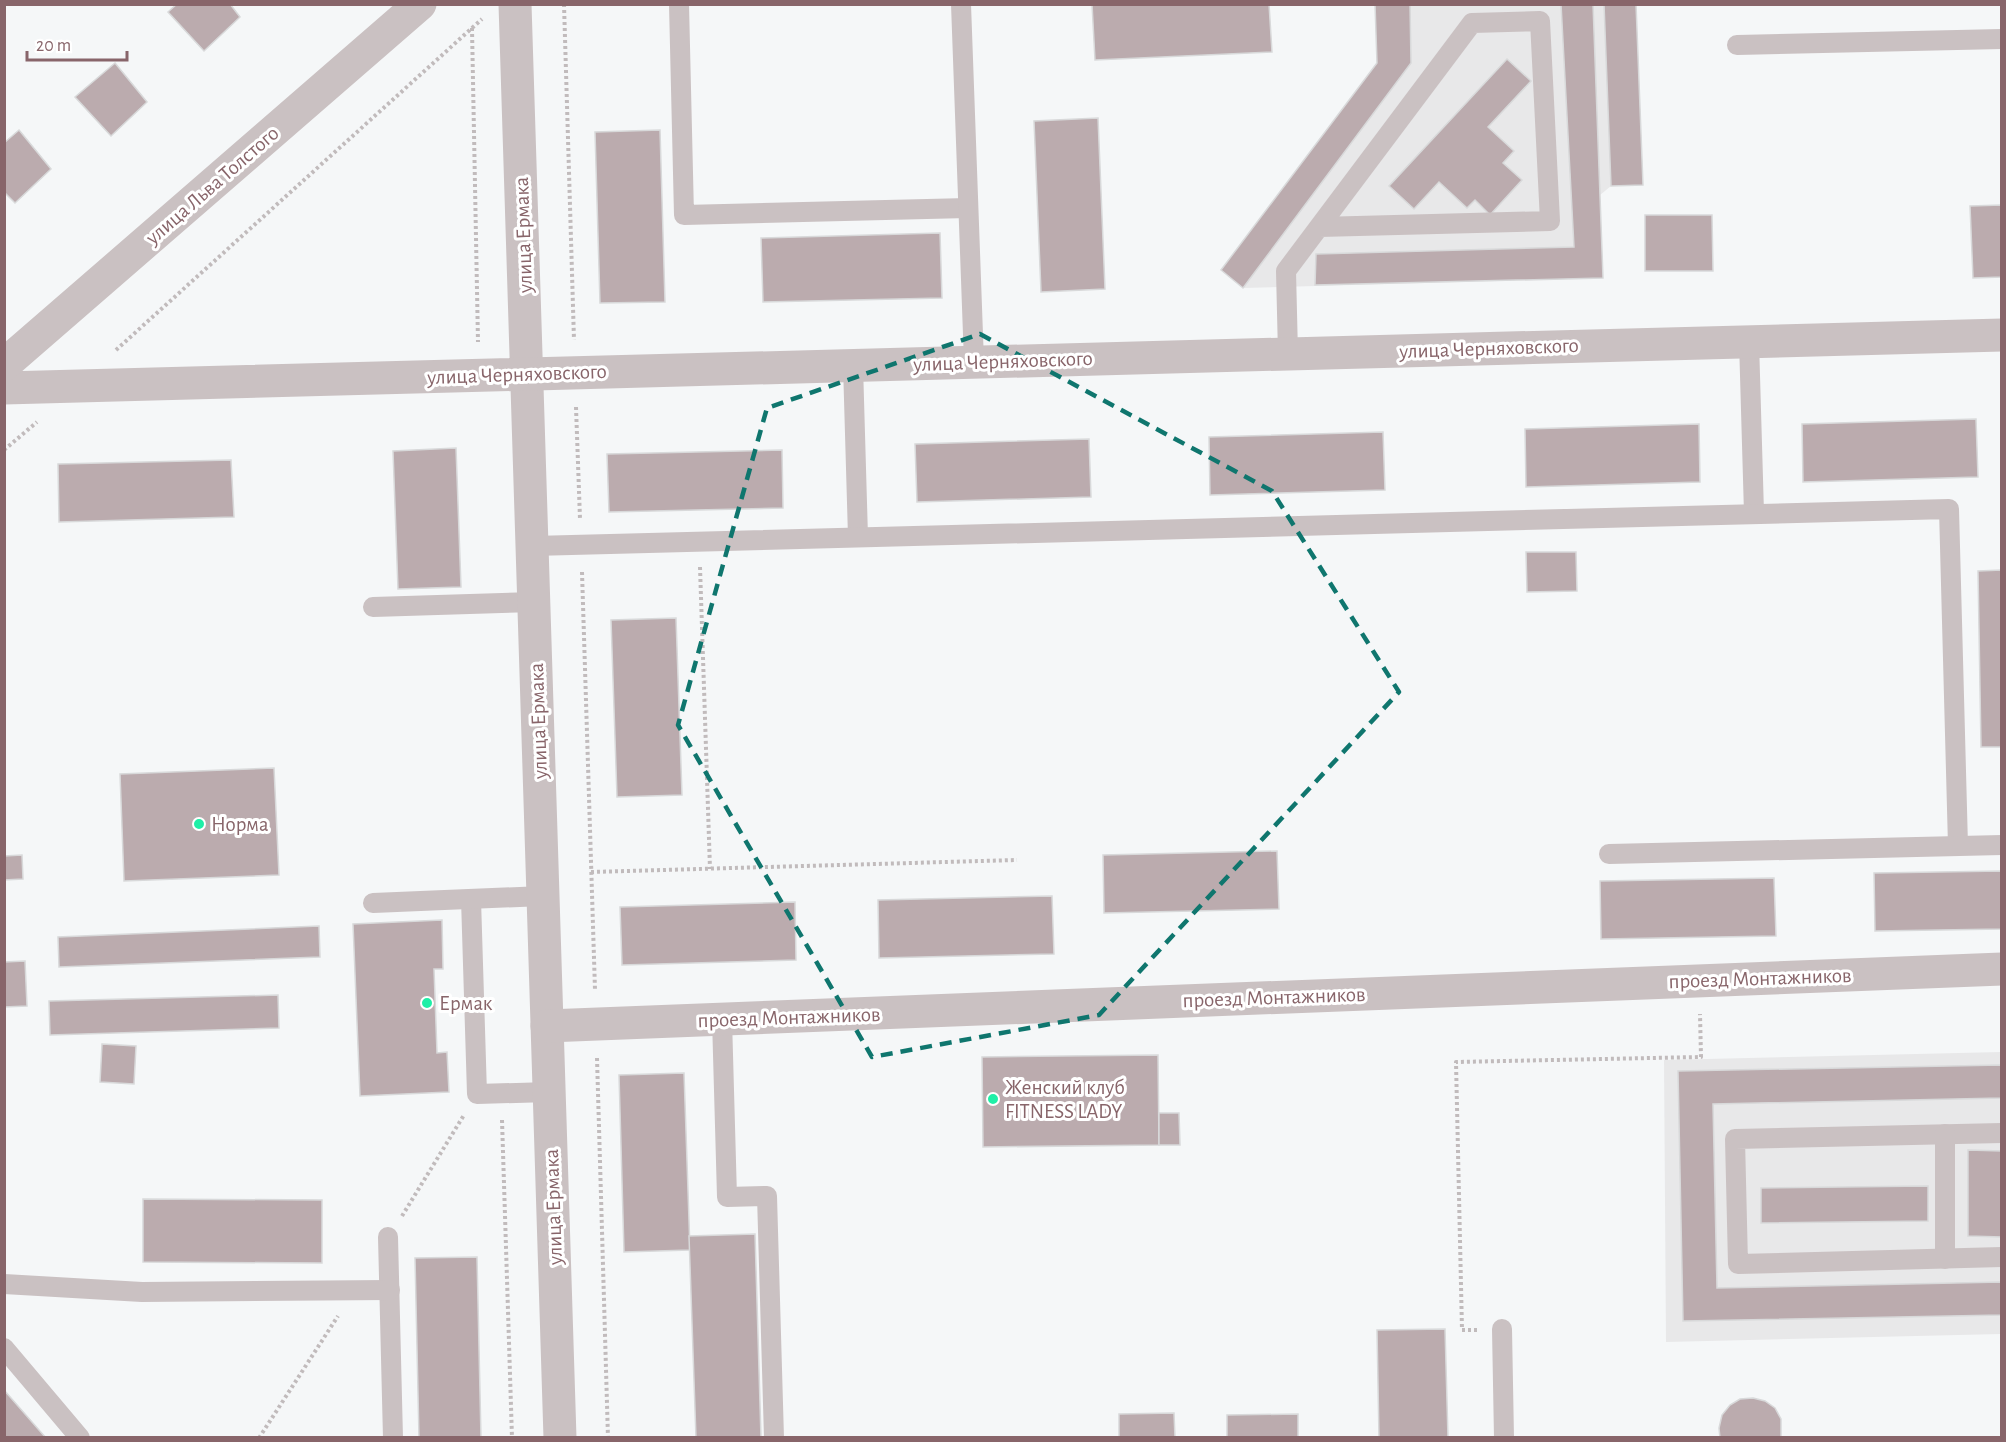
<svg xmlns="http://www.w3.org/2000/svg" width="2006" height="1442" viewBox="0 0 2006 1442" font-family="'Alegreya Sans',sans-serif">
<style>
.built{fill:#e8e8e9}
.building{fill:#bbabae;stroke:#d8d9da;stroke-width:1.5}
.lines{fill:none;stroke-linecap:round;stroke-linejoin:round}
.path{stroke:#c1bbbc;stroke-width:4;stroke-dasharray:3 3;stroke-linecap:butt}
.service{stroke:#cac1c2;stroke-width:20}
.minor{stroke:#cac1c2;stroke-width:33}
.tertiary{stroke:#cac1c2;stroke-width:33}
.marked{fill:none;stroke:#0f766e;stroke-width:4.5;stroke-dasharray:12 8;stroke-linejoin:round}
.poi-dot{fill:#1fefa7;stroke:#fff;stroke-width:2}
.labels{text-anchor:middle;stroke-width:6;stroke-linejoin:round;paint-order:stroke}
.street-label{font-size:21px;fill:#88656a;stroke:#fff}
.poi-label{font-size:21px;fill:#88656a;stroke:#fff;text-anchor:start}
</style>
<rect width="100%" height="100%" fill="#f5f7f8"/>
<g class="built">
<path d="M1375,5H1636L1643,185L1611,186L1600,195L1603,278L1243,288L1221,270L1377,63Z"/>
<path d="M2001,1052V1334L1666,1342L1664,1060Z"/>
</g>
<g class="building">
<path d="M177,4H230L240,17L204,51L168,12Z"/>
<path d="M1092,4H1269L1272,52L1095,60Z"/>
<path d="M1375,4H1410L1411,63L1243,288L1221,270L1377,63Z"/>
<path d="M1561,4H1593L1603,278L1315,285L1316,254L1574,247Z"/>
<path d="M1604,4H1636L1643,185L1611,186Z"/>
<path d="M1507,59L1531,81L1488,127L1514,151L1503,163L1522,180L1490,215L1475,200L1467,208L1439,182L1414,209L1389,186Z"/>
<path d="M115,63L147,102L111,136L75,97Z"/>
<path d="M1098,118L1105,289L1041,292L1034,121Z"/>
<path d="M19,130L51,169L15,203L4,192V143Z"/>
<path d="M660,130L665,302L600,303L595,132Z"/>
<path d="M2002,205V277L1973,278L1970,206Z"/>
<path d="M1645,215H1712L1713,271H1645Z"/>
<path d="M940,233L942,298L763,302L761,238Z"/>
<path d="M1976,419L1978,477L1803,482L1802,424Z"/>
<path d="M1699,424L1700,482L1526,487L1525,429Z"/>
<path d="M1383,432L1385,490L1210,495L1209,437Z"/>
<path d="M1089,439L1091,497L917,502L915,444Z"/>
<path d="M456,448L461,587L398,589L393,451Z"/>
<path d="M782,450L783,508L609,512L607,454Z"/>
<path d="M231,460L234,517L59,522L58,464Z"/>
<path d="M1526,552H1576L1577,591L1527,592Z"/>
<path d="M2002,570V747H1981L1978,571Z"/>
<path d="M676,618L682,795L617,797L611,620Z"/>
<path d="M274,768L279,875L124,881L120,774Z"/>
<path d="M1277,851L1279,909L1104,913L1103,855Z"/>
<path d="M22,855L23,879L4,880V856Z"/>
<path d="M2002,871V929L1875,931L1874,873Z"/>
<path d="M1774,878L1776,936L1601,939L1600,881Z"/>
<path d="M1052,896L1054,954L879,958L878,900Z"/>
<path d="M795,902L796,960L622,965L620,907Z"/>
<path d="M442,920L443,969H434L437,1053L447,1052L449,1092L360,1096L353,924Z"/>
<path d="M319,926L320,957L59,967L58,937Z"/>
<path d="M25,961L27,1006L4,1007V962Z"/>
<path d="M278,995L279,1028L50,1035L49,1001Z"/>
<path d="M102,1044L136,1046L134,1084L100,1082Z"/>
<path d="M1158,1055L1159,1145L983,1147L982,1057Z"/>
<path d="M2002,1065V1098L1713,1104L1717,1288L2002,1282V1315L1683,1321L1678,1071Z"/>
<path d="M684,1073L690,1250L624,1252L619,1075Z"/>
<path d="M1159,1113H1179L1180,1145H1159Z"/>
<path d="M1968,1150L2002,1151V1237L1968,1236Z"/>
<path d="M1928,1186V1221L1761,1223V1188Z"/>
<path d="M143,1199L322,1200V1263L143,1262Z"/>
<path d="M755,1234L761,1438H696L689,1236Z"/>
<path d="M477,1257L481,1438H419L415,1258Z"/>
<path d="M1445,1329L1448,1438H1379L1377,1330Z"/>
<path d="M4,1390L46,1438H4Z"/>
<path d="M1753,1398L1765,1401L1775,1408L1781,1419V1438H1720L1719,1428L1722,1415L1730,1405L1740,1399Z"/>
<path d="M1174,1413L1175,1438H1119V1414Z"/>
<path d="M1298,1414V1438H1227V1415Z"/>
</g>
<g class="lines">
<g class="path">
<path d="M564,4L574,340"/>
<path d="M472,28L482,19"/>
<path d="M116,350L472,28L478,342"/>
<path d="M576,407L580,519"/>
<path d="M4,450L37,422"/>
<path d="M700,567L710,869"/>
<path d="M582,572L595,990"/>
<path d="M591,872L1017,860"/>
<path d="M597,1058L608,1438"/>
<path d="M502,1120L512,1438"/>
<path d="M402,1216L464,1115"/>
<path d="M1477,1330H1462L1456,1062L1701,1057L1700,1014"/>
<path d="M259,1438L338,1316"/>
</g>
<g class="service">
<path d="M679,4L684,215L968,208"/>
<path d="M961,4L974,362"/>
<path d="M1737,45L2002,39"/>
<path d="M1749,341L1754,513"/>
<path d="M1288,354L1286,271L1472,23L1540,21L1550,221L1319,227"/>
<path d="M853,365L858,537"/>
<path d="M533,546L1949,509L1958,846"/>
<path d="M373,607L535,602"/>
<path d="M1609,854L2002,845"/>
<path d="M471,899L477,1094L549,1092"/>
<path d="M373,903L543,896"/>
<path d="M722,1019L727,1197L767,1196L774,1438"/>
<path d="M2002,1133L1735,1139L1738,1264L2002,1257"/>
<path d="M388,1237L393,1438"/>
<path d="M1945,1259V1134"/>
<path d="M4,1284L142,1292L390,1290"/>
<path d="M1502,1329L1504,1438"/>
<path d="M4,1348L80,1438"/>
</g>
<g class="minor">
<path d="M515,4L560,1438"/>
<path d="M4,388L2002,335"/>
<path d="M547,1026L2002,969"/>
</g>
<path class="tertiary" d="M4,365L420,4"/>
</g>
<path class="marked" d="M980,334L1272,491L1399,692L1099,1015L872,1057L678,725L767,408Z"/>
<g class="poi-dot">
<circle cx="199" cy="824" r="6"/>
<circle cx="427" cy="1003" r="6"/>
<circle cx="993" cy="1099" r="6"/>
</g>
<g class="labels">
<g class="street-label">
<text transform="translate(212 185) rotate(-41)" y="7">улица Льва Толстого</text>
<text transform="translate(523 235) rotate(-92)" y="7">улица Ермака</text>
<text transform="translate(1489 348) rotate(-2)" y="7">улица Черняховского</text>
<text transform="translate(1003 361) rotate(-2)" y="7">улица Черняховского</text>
<text transform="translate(517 374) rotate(-2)" y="7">улица Черняховского</text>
<text transform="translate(538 721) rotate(-92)" y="7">улица Ермака</text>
<text transform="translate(1760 978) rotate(-2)" y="7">проезд Монтажников</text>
<text transform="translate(1274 997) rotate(-2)" y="7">проезд Монтажников</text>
<text transform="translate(789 1017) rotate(-2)" y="7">проезд Монтажников</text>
<text transform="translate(553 1207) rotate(-92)" y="7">улица Ермака</text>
</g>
<g class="poi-label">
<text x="211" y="831">Норма</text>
<text x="439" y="1010">Ермак</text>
<text x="1005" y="1094">Женский клуб<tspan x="1005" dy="24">FITNESS LADY</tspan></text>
</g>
</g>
<rect width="2006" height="1442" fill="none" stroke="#88656a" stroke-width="12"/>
<path d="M27 51v9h100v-9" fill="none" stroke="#88656a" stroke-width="3"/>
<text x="36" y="51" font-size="18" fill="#88656a" stroke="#ffffff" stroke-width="4.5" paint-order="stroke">20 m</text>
</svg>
